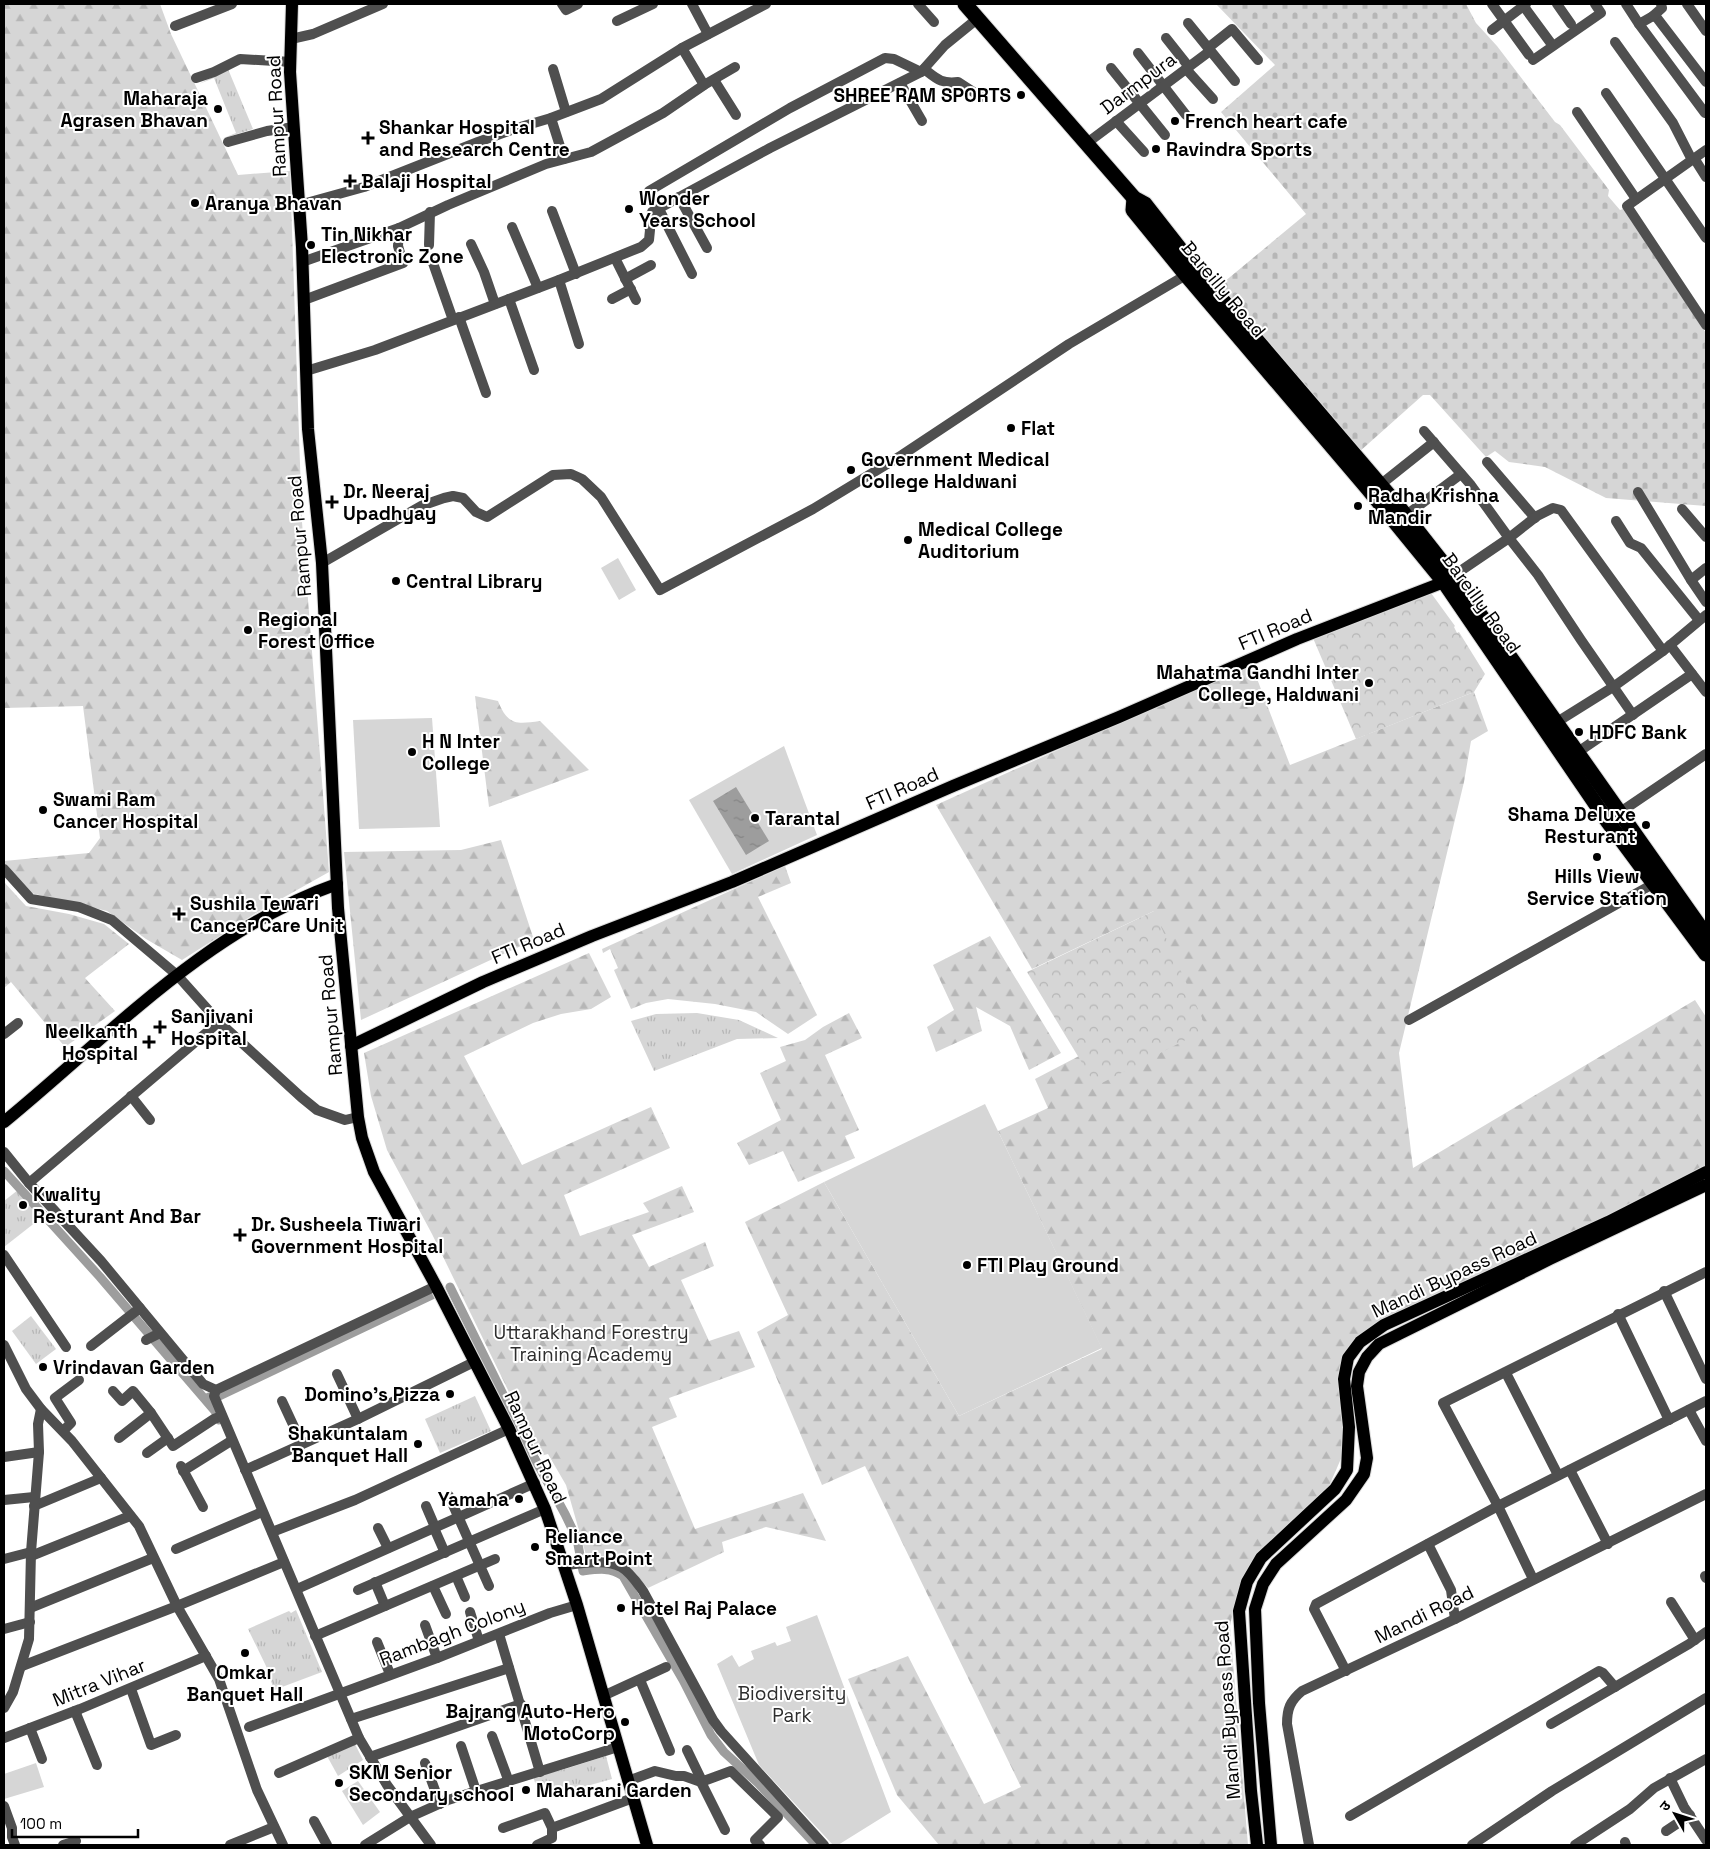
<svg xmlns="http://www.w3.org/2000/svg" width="1710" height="1849" viewBox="0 0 1710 1849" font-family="'Space Grotesk','Noto Sans Devanagari',sans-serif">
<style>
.grass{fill:url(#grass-tufts)}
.forest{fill:url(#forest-firs)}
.cemetery{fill:url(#cemetery-stones)}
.park{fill:url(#park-crowns)}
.garden{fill:#d6d6d6}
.water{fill:url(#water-ripples)}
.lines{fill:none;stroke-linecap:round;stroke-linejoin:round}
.canal{stroke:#9d9d9d;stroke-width:9}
.major-casing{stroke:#dbdbdb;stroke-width:14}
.highway-casing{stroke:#dbdbdb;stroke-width:17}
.minor{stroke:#4f4f4f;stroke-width:10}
.major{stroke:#000;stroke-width:12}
.highway{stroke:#000;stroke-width:15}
.poi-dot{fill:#000;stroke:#fff;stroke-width:2}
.labels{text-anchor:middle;stroke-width:4;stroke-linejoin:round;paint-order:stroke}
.street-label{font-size:19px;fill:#000;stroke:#fff}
.poi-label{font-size:19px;font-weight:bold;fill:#000;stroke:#fff;text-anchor:start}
.park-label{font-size:19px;fill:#2d2d2d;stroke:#fff}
</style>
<defs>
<pattern id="grass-tufts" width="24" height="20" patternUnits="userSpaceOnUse" patternTransform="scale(1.25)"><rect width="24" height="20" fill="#d6d6d6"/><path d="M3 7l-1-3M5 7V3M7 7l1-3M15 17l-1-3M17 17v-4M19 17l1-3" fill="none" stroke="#b6b6b6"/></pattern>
<pattern id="forest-firs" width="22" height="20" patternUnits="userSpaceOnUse" patternTransform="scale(1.25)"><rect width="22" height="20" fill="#d6d6d6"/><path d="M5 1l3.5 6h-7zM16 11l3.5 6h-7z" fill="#b6b6b6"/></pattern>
<pattern id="cemetery-stones" width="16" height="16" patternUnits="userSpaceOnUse" patternTransform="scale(1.25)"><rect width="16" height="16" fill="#d6d6d6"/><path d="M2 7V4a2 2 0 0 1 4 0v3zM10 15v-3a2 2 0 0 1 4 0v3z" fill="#b6b6b6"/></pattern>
<pattern id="park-crowns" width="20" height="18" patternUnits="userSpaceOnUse" patternTransform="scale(1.25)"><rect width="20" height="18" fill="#d6d6d6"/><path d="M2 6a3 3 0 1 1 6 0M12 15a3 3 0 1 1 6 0" fill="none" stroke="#b6b6b6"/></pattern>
<pattern id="water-ripples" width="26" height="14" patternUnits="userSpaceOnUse" patternTransform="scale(1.25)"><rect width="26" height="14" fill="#9d9d9d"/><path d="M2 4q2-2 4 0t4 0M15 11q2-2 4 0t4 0" fill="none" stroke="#858585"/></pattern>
</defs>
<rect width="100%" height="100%" fill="#fff"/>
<g class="grass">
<path d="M228,69L253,129L221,139L236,133L214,78L199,84Z"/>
<path d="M697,1013L739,1020L778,1038L737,1039L654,1071L631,1021L656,1014Z"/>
<path d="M18,1190L41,1218L4,1247V1201Z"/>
<path d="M31,1316L56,1349L36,1364L12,1331Z"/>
<path d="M475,1396L491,1431L440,1453L425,1419Z"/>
<path d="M296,1610L322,1672L274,1690L266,1666L248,1629L289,1611L291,1613Z"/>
<path d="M355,1744L363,1760L338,1776L327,1756Z"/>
<path d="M606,1756L612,1779L540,1799L533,1776L562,1770Z"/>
</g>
<g class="forest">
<path d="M4,4H160L171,34L238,175L290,171L302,522L329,872L256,913L182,960L146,939L107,911L31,893L4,863V861L89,853L100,838L83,706L4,708Z"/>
<path d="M1251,663L1290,765L1474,692L1488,731L1471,741L1464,782L1399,1053L1413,1168L1695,1000L1706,1017V1167L1651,1195L1367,1331L1341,1367L1343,1454L1326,1493L1254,1559L1236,1597L1230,1626L1248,1845H939L897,1795L848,1679L908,1656L984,1804L1021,1787L865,1466L822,1485L757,1332L788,1315L745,1222L824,1182L959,1416L1102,1349L998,1131L1048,1108L1035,1079L1079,1056L1154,911L1032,969L936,805Z"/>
<path d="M475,696L498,701C508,726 517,724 540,721L589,770L489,807Z"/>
<path d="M501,840L534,940L361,1020L344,852L461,850Z"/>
<path d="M785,866L791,883L758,897L817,1015L788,1034L756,1012L715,1004L668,999L646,1003L631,1009L614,970L618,968L610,949L603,953L602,949Z"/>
<path d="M4,882L26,906L69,914L104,924L129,944L85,978L115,1011L65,1047L11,982L4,988Z"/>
<path d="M990,936L1061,1053L1029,1070L1010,1026L976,1007L982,1031L936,1052L927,1027L954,1010L933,965Z"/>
<path d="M589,953L611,997L591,1009L561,1014L533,1023L464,1056L522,1165L651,1107L670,1148L564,1195L580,1236L649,1212L643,1203L682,1186L694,1212L632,1235L649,1267L705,1242L714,1266L681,1280L709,1341L739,1331L755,1367L669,1398L677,1417L652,1427L695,1529L803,1493L826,1541L766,1527L722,1542L724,1552L648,1588L618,1557L586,1555L566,1485L548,1454L540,1456L432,1234L387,1150L371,1096L364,1053Z"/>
<path d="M849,1013L862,1038L825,1055L859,1130L845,1136L855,1158L798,1182L783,1151L749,1165L737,1143L781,1120L760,1073L786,1061L780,1047L805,1040L823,1027Z"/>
</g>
<path class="cemetery" d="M1216,4H1466L1476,23L1497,46L1555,122L1560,125L1609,190L1608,196L1620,210L1623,209L1706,333V506L1606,498L1545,467L1509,462L1495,451L1486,457L1430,395H1423L1359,452L1218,287L1306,214L1221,112L1275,65Z"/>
<g class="park">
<path d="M1431,593L1455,626L1454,627L1457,633L1459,632L1485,674L1474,692L1356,739L1313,638Z"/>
<path d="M1154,911L1207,1029L1096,1086L1027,972Z"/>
</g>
<g class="garden">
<path d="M618,558L636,590L619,600L601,568Z"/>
<path d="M432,718L440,827L359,829L353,720Z"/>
<path d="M784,746L817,835L732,874L689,800Z"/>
<path d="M985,1104L1102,1348L959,1416L824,1182Z"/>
<path d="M817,1615L891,1812L838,1845H833L759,1765L717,1664L732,1655L739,1667L754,1659L751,1651L775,1642L777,1646L791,1641L786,1627Z"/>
<path d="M36,1763L44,1787L4,1799V1774Z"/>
<path d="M358,1781L380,1812L363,1825L342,1791Z"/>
</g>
<path class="water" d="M736,787L769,841L746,855L713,801Z"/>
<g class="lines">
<g class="canal">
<path d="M4,1171L100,1277L215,1411L219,1420"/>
<path d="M450,1287L535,1459L565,1514L577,1539L583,1571C598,1569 611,1567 623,1576L683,1680L711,1735L724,1752L758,1783L816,1845"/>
<path d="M209,1397L213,1399L432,1295"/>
</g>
<defs>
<g id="major">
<path d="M292,4L290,72L302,247L308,429L322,563L338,908L358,1117L362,1138L374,1172L436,1286L509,1429L545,1509L577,1605L647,1845"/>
<path d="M351,1046L483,982L592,936L732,882L953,786L1119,717L1297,639L1444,582"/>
<path d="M4,1122C109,1036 206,930 337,884"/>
<path d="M1257,1845L1251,1791L1239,1611L1247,1582L1261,1558L1335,1489L1347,1470L1349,1427L1344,1379L1348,1358L1360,1342L1384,1325L1608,1222L1706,1172"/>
<path d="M1271,1845L1259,1703L1255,1609L1263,1584L1276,1564L1346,1500L1364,1474L1367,1458L1357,1386L1359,1372L1367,1357L1379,1344L1550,1259L1706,1185"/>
</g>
<g id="highway">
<path d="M965,4L1134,198L1145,204L1195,268L1395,502L1453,576L1706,935"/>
<path d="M1134,198L1133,210L1186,275L1368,489L1444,582L1608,822L1706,954"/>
</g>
</defs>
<use href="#major" class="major-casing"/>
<use href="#highway" class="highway-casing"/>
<g class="minor">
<path d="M562,4L566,10L578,4"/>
<path d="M692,4L708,34"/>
<path d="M918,4L934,22"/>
<path d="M1492,4L1529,55"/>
<path d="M1522,4L1550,42"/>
<path d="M1557,4L1571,24"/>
<path d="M1626,4L1639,24L1653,16L1657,18L1706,82"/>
<path d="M1687,4L1706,31"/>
<path d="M1653,16L1662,8L1661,4"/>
<path d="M617,21L653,4"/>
<path d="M1188,23L1235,81"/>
<path d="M1639,24L1705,113"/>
<path d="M175,26L232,4"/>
<path d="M1492,30L1526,4"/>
<path d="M1166,38L1189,67"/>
<path d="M291,39L313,34L383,4"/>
<path d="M1615,42L1673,123L1692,160"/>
<path d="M682,48L704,85"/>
<path d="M1208,48L1232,29L1258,60"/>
<path d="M1138,53L1186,115"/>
<path d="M1533,60L1601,13L1595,4"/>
<path d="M1111,68L1165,135"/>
<path d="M553,69L566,112"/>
<path d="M924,69C937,79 941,84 958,82L981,97"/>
<path d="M1186,69L1213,99"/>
<path d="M196,78L214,72L240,59L291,62"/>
<path d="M714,80L736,115"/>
<path d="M900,83L922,121"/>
<path d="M1606,93L1706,238"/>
<path d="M1577,112L1636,199"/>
<path d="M551,118L564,159"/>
<path d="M1116,121L1144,152"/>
<path d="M228,142L267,131L294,127"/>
<path d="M1087,143L1210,51"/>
<path d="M1706,150L1627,206L1706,325"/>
<path d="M1694,158L1706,177"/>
<path d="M649,191L790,108L885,58L894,59L921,72"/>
<path d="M679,197L707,248"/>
<path d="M299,205L364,187L478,142L517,128L551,118L601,99L682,48L766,4"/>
<path d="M659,209L692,274"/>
<path d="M552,211L576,274"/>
<path d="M512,227L538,288"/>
<path d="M471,244L484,272L495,304"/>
<path d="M429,245L430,212"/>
<path d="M615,258L636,300"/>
<path d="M302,262L399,228L448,205L546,164L591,152L663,113L704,85L735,67"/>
<path d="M433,263L453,320"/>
<path d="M625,279L651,265"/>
<path d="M559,280L579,344"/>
<path d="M509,299L534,370"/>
<path d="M612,299L631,289"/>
<path d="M304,300L403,263L398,246L399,228"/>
<path d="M459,317L486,393"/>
<path d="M306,371L375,350L559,280L641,247L649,240L650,230L648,222L652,212L770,148L921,72L945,45L977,19"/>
<path d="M1424,431L1470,484L1509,538L1538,575L1581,640L1633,715"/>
<path d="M1487,462L1535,518"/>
<path d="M1380,485L1434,442"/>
<path d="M1638,492L1691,580L1706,602"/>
<path d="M1682,509L1706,537"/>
<path d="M1405,516L1461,474"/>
<path d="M1616,521L1630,543L1641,548L1699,620"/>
<path d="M322,563L421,506L444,498L453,496L463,498L476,512L487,517L553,475L571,474L582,479L601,497L660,590L813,509L902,455L1069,344L1186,275"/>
<path d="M1453,576L1509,538L1537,516L1553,508L1561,510L1663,651"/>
<path d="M1691,580L1706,568"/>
<path d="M1670,645L1706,692"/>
<path d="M1557,722L1613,687L1663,651L1706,615"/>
<path d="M1578,752L1692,674"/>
<path d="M1619,813L1706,754"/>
<path d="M4,869L31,899L79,907L112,920L177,975L219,1022L301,1097L317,1110L345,1120L358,1117"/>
<path d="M1409,1020L1653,884"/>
<path d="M4,1034L18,1023"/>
<path d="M131,1096L150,1120"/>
<path d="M4,1152L29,1183L101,1261L203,1384L216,1390"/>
<path d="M29,1183L219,1022"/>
<path d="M4,1255L66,1347"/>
<path d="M1664,1291L1706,1379"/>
<path d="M1618,1314L1669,1420"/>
<path d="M146,1340L160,1333"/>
<path d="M4,1345L26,1389L41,1409L72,1441L139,1526L177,1606L219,1679L257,1790L283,1845"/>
<path d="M91,1346L140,1308"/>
<path d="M1506,1373L1558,1475"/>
<path d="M337,1374L358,1419"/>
<path d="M113,1391L122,1401L133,1391L151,1413L173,1446L214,1419L222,1416"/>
<path d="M282,1401L302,1444"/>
<path d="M1689,1410L1706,1441"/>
<path d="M63,1431L71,1423L55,1398L79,1380"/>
<path d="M119,1438L151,1413"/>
<path d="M147,1453L168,1438"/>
<path d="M4,1457L39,1452"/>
<path d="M181,1466L203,1507"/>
<path d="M245,1470L358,1419L474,1362"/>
<path d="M1570,1470L1608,1544"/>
<path d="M183,1471L231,1441"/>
<path d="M449,1496L489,1586"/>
<path d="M4,1500L34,1497"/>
<path d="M34,1506L101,1478"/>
<path d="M426,1506L435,1527"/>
<path d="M378,1528L388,1548"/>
<path d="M434,1528L445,1553"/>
<path d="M272,1532L355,1500L509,1429"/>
<path d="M1428,1544L1451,1590L1455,1619"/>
<path d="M176,1549L262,1512"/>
<path d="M31,1556L130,1516"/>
<path d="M4,1559L31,1552"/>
<path d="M565,1565C581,1564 606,1558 621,1567C630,1572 637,1583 643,1591L713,1720L721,1731L824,1845"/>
<path d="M456,1576L465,1597"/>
<path d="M1705,1576L1706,1578"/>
<path d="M1533,1579L1498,1506L1443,1403L1706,1272"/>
<path d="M375,1582L385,1606"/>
<path d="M433,1586L446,1614"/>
<path d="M297,1589L535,1483"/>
<path d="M358,1590L545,1509"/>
<path d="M1671,1602L1695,1640"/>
<path d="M30,1608L153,1558"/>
<path d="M470,1612L479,1641"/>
<path d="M425,1625L437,1658"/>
<path d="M4,1629L30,1622"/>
<path d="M499,1634L540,1772"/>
<path d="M315,1636L495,1559"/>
<path d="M377,1642L390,1674"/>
<path d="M22,1666L177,1606L284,1562"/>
<path d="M1346,1671L1314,1609L1316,1604L1498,1506L1706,1401"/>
<path d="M640,1680L670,1751"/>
<path d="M131,1689L151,1745L176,1735"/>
<path d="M603,1696L666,1667"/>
<path d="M4,1708L13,1692L29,1639L31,1552L39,1452L38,1424L41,1409"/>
<path d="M75,1711L97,1765"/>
<path d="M351,1719L509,1668"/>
<path d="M1551,1724L1689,1644L1706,1632"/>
<path d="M249,1727L437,1658L550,1613L577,1605"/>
<path d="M30,1728L42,1759"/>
<path d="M492,1736L509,1782"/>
<path d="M4,1738L80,1709L206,1656"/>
<path d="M461,1746L476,1791"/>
<path d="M687,1750L702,1781"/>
<path d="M370,1757L521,1704"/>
<path d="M425,1763L440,1804"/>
<path d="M279,1773L359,1738"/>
<path d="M1670,1778L1684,1807L1706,1840"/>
<path d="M628,1781L655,1771L676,1776H684L701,1782L731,1771L778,1817L755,1840L760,1845"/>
<path d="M701,1782L725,1830"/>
<path d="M4,1806L12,1828V1837L15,1845"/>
<path d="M1350,1816L1599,1671L1603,1673L1615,1687"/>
<path d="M314,1821L327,1845"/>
<path d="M503,1828L545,1813L552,1828"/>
<path d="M1666,1831L1690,1815"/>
<path d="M1625,1842L1626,1845"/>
<path d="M63,1845L76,1841"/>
<path d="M230,1845L274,1827"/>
<path d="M365,1845L410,1817L448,1800L618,1747"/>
<path d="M431,1845L387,1785L359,1738L214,1396L216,1390L436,1286"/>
<path d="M537,1845L552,1838V1828L633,1798"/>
<path d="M1309,1845L1287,1724C1287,1709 1290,1701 1302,1691L1455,1619L1706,1494"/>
<path d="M1472,1845L1552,1791L1706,1698"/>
<path d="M1575,1845L1630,1809L1654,1788L1706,1759"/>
</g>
<use href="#major" class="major"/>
<use href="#highway" class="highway"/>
</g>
<g class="poi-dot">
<circle cx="1021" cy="95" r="5"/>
<circle cx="218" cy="109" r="5"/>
<circle cx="1175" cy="121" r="5"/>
<path d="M365.5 130.5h5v5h5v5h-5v5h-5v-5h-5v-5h5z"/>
<circle cx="1156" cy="149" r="5"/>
<path d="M347.5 173.5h5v5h5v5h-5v5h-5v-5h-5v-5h5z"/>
<circle cx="195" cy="203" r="5"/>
<circle cx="629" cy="209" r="5"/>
<circle cx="311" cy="245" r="5"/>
<circle cx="1011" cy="428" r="5"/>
<circle cx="851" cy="470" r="5"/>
<path d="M329.5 494.5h5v5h5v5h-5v5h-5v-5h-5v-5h5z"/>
<circle cx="1358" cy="506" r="5"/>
<circle cx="908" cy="540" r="5"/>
<circle cx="396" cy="581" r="5"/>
<circle cx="248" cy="630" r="5"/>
<circle cx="1369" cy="683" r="5"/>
<circle cx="1579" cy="732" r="5"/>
<circle cx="412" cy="752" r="5"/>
<circle cx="43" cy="810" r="5"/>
<circle cx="755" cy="818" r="5"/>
<circle cx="1646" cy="825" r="5"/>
<circle cx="1597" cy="857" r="5"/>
<path d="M176.5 906.5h5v5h5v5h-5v5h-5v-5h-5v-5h5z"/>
<path d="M157.5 1019.5h5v5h5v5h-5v5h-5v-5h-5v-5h5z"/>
<path d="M146.5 1034.5h5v5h5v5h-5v5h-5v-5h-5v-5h5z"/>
<circle cx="23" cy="1205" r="5"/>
<path d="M237.5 1227.5h5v5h5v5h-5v5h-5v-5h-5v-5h5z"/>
<circle cx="967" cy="1265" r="5"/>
<circle cx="43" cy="1367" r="5"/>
<circle cx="450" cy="1394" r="5"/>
<circle cx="418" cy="1444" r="5"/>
<circle cx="519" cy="1499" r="5"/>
<circle cx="535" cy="1547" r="5"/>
<circle cx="621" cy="1608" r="5"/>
<circle cx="245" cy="1653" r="5"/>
<circle cx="625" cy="1722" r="5"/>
<circle cx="339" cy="1783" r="5"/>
<circle cx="526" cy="1790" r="5"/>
</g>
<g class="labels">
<g class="street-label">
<text transform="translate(1138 83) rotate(-37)" y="7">Darmpura</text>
<text transform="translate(276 116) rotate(-93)" y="7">Rampur Road</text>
<text transform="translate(1224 289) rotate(50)" y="7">Bareilly Road</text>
<text transform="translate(299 536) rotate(-95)" y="7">Rampur Road</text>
<text transform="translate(1482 603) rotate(54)" y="7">Bareilly Road</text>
<text transform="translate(1275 629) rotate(-23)" y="7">FTI Road</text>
<text transform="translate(902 788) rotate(-24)" y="7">FTI Road</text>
<text transform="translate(528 943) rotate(-23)" y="7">FTI Road</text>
<text transform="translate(330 1015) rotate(-95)" y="7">Rampur Road</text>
<text transform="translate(1454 1274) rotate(-25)" y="7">Mandi Bypass Road</text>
<text transform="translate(536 1447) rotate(65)" y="7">Rampur Road</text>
<text transform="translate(1424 1614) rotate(-26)" y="7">Mandi Road</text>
<text transform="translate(452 1632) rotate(-21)" y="7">Rambagh Colony</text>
<text transform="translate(99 1682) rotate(-22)" y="7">Mitra Vihar</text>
<text transform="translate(1227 1710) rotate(-94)" y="7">Mandi Bypass Road</text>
</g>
<g class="poi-label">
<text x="1011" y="102" text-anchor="end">SHREE RAM SPORTS</text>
<text x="208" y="105" text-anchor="end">Maharaja<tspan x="208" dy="22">Agrasen Bhavan</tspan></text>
<text x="1185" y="128">French heart cafe</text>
<text x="379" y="134">Shankar Hospital<tspan x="379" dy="22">and Research Centre</tspan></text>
<text x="1166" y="156">Ravindra Sports</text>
<text x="361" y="188">Balaji Hospital</text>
<text x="639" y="205">Wonder<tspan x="639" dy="22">Years School</tspan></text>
<text x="205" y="210">Aranya Bhavan</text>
<text x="321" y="241">Tin Nikhar<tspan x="321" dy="22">Electronic Zone</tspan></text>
<text x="1021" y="435">Flat</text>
<text x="861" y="466">Government Medical<tspan x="861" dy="22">College Haldwani</tspan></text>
<text x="343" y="498">Dr. Neeraj<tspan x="343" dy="22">Upadhyay</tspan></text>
<text x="1368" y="502">Radha Krishna<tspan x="1368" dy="22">Mandir</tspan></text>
<text x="918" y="536">Medical College<tspan x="918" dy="22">Auditorium</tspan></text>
<text x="406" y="588">Central Library</text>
<text x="258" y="626">Regional<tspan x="258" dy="22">Forest Office</tspan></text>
<text x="1359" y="679" text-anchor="end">Mahatma Gandhi Inter<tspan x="1359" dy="22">College, Haldwani</tspan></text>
<text x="1589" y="739">HDFC Bank</text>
<text x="422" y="748">H N Inter<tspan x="422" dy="22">College</tspan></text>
<text x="53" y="806">Swami Ram<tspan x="53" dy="22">Cancer Hospital</tspan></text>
<text x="1636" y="821" text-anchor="end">Shama Deluxe<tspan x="1636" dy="22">Resturant</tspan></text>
<text x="765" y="825">Tarantal</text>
<text x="1597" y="883" text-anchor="middle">Hills View<tspan x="1597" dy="22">Service Station</tspan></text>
<text x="190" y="910">Sushila Tewari<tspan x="190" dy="22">Cancer Care Unit</tspan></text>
<text x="171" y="1023">Sanjivani<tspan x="171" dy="22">Hospital</tspan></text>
<text x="138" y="1038" text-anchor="end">Neelkanth<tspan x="138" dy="22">Hospital</tspan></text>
<text x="33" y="1201">Kwality<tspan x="33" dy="22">Resturant And Bar</tspan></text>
<text x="251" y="1231">Dr. Susheela Tiwari<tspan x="251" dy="22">Government Hospital</tspan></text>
<text x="977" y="1272">FTI Play Ground</text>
<text x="53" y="1374">Vrindavan Garden</text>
<text x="440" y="1401" text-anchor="end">Domino's Pizza</text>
<text x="408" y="1440" text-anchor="end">Shakuntalam<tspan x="408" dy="22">Banquet Hall</tspan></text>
<text x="509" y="1506" text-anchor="end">Yamaha</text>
<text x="545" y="1543">Reliance<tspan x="545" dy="22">Smart Point</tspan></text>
<text x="631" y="1615">Hotel Raj Palace</text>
<text x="245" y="1679" text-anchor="middle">Omkar<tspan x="245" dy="22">Banquet Hall</tspan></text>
<text x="615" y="1718" text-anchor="end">Bajrang Auto-Hero<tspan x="615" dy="22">MotoCorp</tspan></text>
<text x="349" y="1779">SKM Senior<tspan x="349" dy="22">Secondary school</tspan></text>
<text x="536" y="1797">Maharani Garden</text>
</g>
<g class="park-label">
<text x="591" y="1339">Uttarakhand Forestry<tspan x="591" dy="22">Training Academy</tspan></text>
<text x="792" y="1700">Biodiversity<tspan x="792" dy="22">Park</tspan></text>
</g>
</g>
<rect width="1710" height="1849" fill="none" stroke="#000000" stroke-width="10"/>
<g transform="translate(1675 1814) rotate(309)" stroke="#ffffff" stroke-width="4" paint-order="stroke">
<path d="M0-4L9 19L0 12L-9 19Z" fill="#000000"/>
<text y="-8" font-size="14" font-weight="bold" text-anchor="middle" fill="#000000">उ</text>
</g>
<path d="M12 1829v8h126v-8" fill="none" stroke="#000000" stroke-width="2.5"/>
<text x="20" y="1829" font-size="15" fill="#000000" stroke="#ffffff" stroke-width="4" paint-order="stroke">100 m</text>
</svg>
